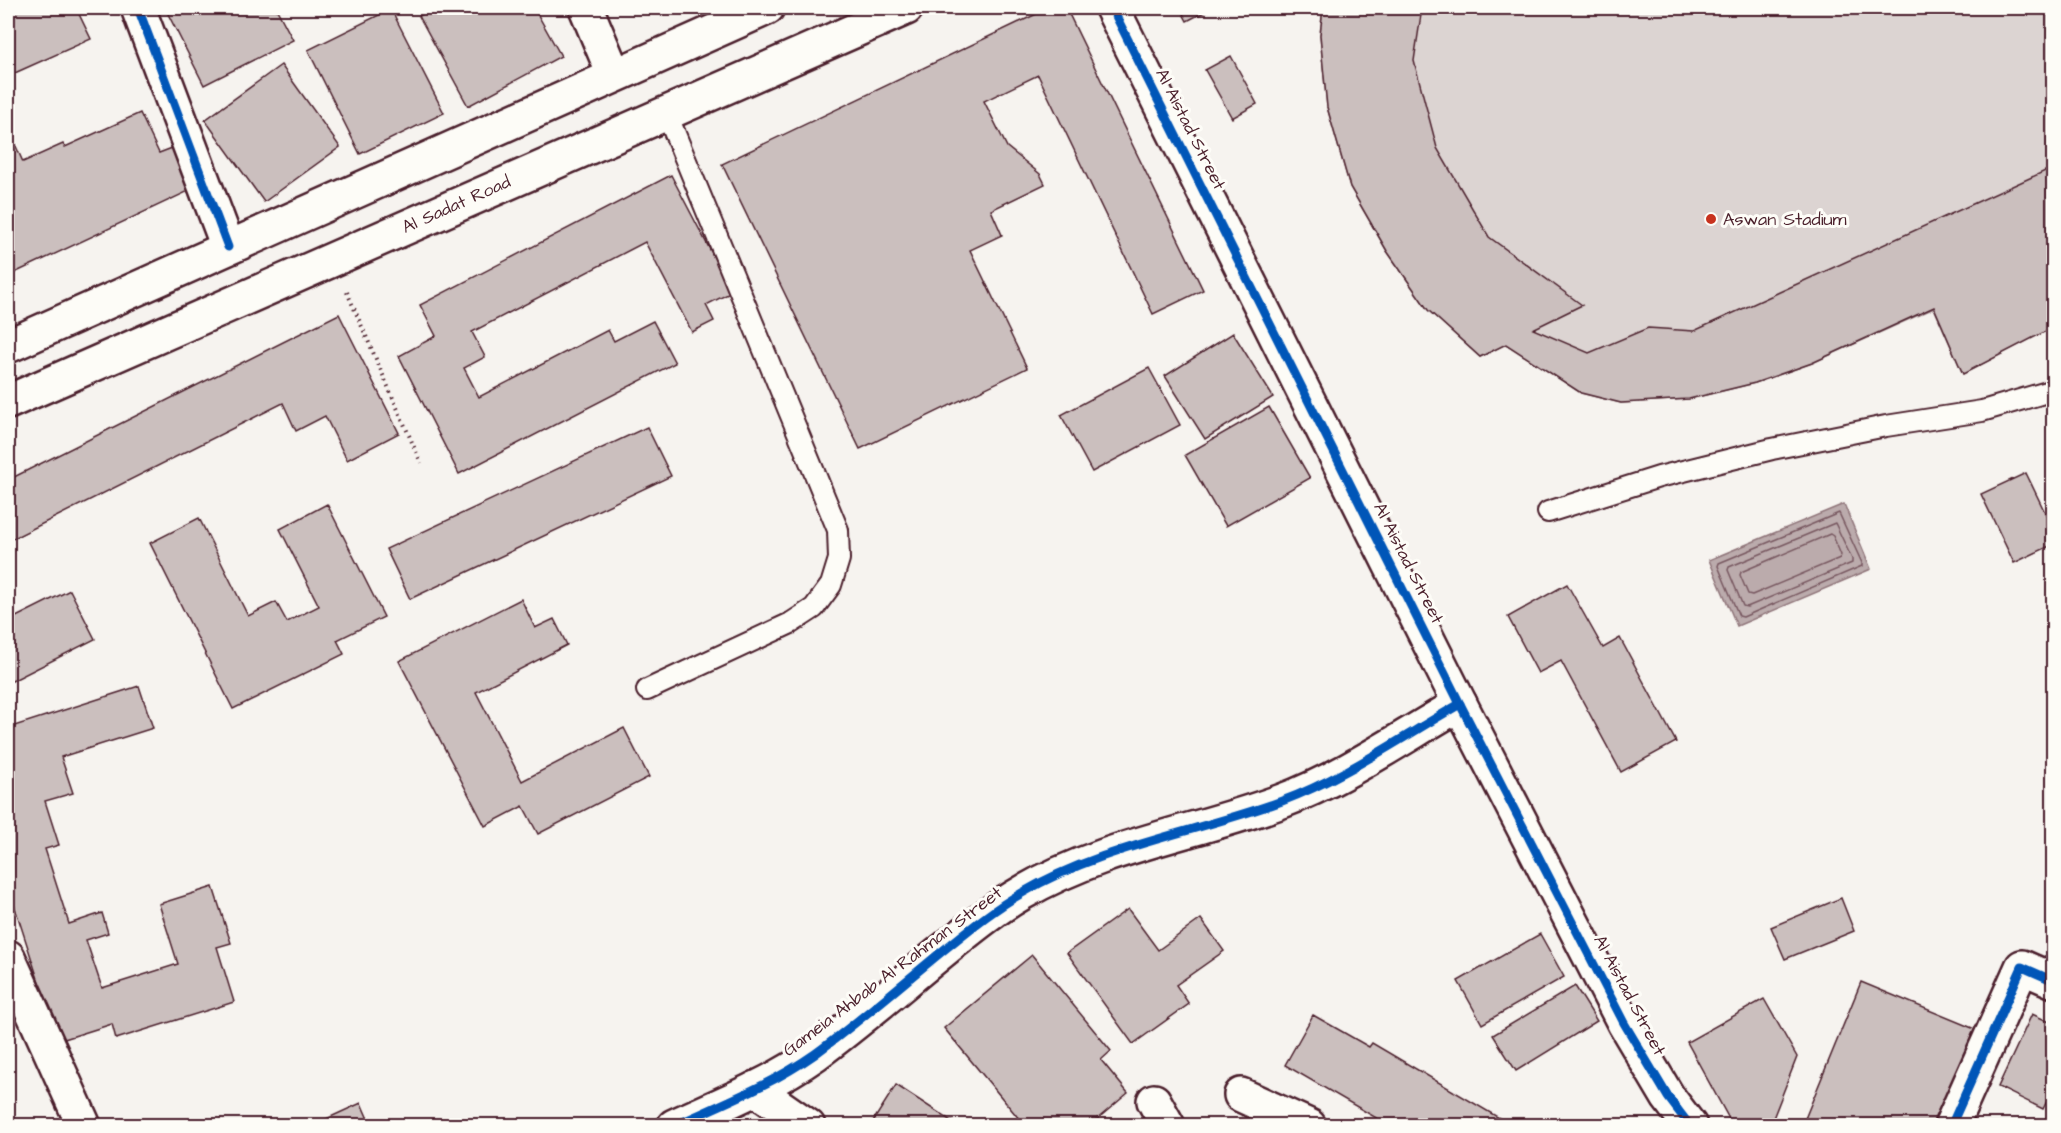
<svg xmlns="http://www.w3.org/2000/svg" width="2061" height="1133" viewBox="0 0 2061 1133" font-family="'Architects Daughter',sans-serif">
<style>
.green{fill:#dcd4d2;stroke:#937a7e;stroke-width:1.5}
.water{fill:#bbabac;stroke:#8e7378;stroke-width:1.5}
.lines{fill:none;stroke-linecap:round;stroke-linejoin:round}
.shore{stroke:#77575f;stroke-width:1.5}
.building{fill:#cbbfbe;stroke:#4a1f2b;stroke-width:1.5}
.lane-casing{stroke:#4a1f2b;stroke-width:24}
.street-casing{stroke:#4a1f2b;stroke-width:38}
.secondary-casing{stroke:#4a1f2b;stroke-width:38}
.primary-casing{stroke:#4a1f2b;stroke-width:38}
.path{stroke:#4a1f2b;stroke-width:4;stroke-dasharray:1.5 4.5;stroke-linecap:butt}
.lane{stroke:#fdfcf7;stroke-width:20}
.street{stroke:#fdfcf7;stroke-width:33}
.secondary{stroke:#fdfcf7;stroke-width:33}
.primary{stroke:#fdfcf7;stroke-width:33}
.cycleway-casing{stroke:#fdfcf7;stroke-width:13}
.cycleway{stroke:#0057b8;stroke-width:9}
.poi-dot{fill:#c8321e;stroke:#fdfcf7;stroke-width:2}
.labels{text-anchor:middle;stroke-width:6;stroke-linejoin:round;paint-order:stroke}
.street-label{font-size:18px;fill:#4a1f2b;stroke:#fdfcf7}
.poi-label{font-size:18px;fill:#4a1f2b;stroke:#fdfcf7;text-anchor:start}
</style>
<rect width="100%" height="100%" fill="#f6f3ef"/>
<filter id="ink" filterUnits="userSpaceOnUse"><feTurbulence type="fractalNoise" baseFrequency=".0167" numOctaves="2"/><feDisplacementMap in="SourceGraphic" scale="12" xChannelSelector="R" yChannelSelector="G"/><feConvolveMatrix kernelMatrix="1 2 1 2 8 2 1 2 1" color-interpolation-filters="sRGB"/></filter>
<g filter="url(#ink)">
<path class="green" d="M1323,8H2053V327L1963,374L1934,308L1812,363L1755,383L1689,399L1621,403L1581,393L1506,344L1480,357L1428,310L1387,251L1350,187L1327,107L1320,35Z"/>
<path class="water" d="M1844,504L1871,569L1737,626L1709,560Z"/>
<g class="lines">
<g class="shore">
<path d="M1839,513L1862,563V566L1743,617L1739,616L1718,566L1719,563Z"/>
<path d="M1835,523L1852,559V563L1747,607L1743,606L1728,570L1729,567Z"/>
<path d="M1830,534L1833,536L1841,555L1840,558L1752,595L1748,594L1740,575L1741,572Z"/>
</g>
</g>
<g class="building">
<path d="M8,8H76L91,39L8,76Z"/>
<path d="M165,8H276L293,40L204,85Z"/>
<path d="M434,8H534L561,56L468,106L419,16Z"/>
<path d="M1049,8H1066L1203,290L1153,314L1038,75L984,101L1007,147L1040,174L1045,184L991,210L1002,235L970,250L1027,368L860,449L722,164Z"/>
<path d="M1180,8H1212L1187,21Z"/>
<path d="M1323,8H1422L1414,61L1437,148L1489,237L1582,305L1533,329L1589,353L1648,328L1694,331L2054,167V327L1963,374L1934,307L1812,363L1755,383L1689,399L1621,403L1581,393L1506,344L1480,357L1428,310L1387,251L1350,187L1327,107L1320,35Z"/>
<path d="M391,9L444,113L360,154L308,50Z"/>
<path d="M1231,56L1257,104L1232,118L1205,70Z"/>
<path d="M281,65L340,147L264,202L205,120Z"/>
<path d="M140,113L159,153L172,148L191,190L8,276V148L15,144L23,162L63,144L65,147Z"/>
<path d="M671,175L732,292L706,305L714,321L692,332L645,242L472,332L485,357L464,368L479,397L608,330L614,341L653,321L675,363L459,474L399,356L436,336L420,305Z"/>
<path d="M339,314L399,433L347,460L325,416L296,431L283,403L8,541V480Z"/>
<path d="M1233,333L1273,397L1205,439L1165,376Z"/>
<path d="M1149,368L1180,425L1092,472L1061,415Z"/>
<path d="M1269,407L1310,478L1226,526L1185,455Z"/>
<path d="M647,427L671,476L410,599L386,549Z"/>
<path d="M2026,473L2054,531V544L2014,563L1981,494Z"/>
<path d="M327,504L384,617L337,640L344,654L233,709L150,543L199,518L248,616L276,602L287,622L319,606L280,529Z"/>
<path d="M1567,584L1603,648L1620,638L1676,742L1621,772L1561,661L1538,673L1508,617Z"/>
<path d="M70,590L95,639L8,683V621Z"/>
<path d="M521,599L535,628L554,619L567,645L476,692L522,781L624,728L649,777L538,834L523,806L485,826L399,661Z"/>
<path d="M139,686L153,728L61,757L73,793L45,801L59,845L45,849L69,924L102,913L108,933L86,940L102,988L178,964L159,904L213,887L231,943L217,947L234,1002L116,1039L112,1024L58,1041L8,886V728Z"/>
<path d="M1841,898L1854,931L1785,959L1771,927Z"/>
<path d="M1128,909L1158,950L1201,919L1224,951L1176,985L1189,1004L1133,1044L1067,953Z"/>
<path d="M1540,934L1564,977L1482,1024L1458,981Z"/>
<path d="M1032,955L1111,1051L1101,1060L1128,1093L1089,1126H1025L944,1028Z"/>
<path d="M1861,982L1982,1032L1962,1081H1952L1933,1126H1802Z"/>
<path d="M1575,986L1597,1021L1516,1071L1493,1035Z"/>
<path d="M1764,999L1797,1057L1770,1126H1733L1687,1042Z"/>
<path d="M2032,1014L2054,1024V1087L2043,1109L1998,1087Z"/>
<path d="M1313,1015L1369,1047L1372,1043L1506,1122L1504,1126H1390L1285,1065Z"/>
<path d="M896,1085L959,1126H870Z"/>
<path d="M361,1103L371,1126H311Z"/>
</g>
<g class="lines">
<defs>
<g id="lane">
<path d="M1548,512L1659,477L1772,449L1886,426L1982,411L2054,390"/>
<path d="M647,690L791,623L814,608L831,585L839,559L838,530L666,112"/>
</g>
<g id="street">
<path d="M138,8L228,247"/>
<path d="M586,8L614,75"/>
<path d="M8,957L84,1126"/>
<path d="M755,1089L808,1126"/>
<path d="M1241,1095L1309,1126"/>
<path d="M1154,1101L1168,1126"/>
<path d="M674,1126C722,1104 771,1085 815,1054C860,1021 902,984 945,949C970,929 994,909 1022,893C1102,846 1195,833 1282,801C1342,779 1404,736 1460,704"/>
<path d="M1951,1126L2022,967L2054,981"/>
</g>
<path id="secondary" d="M1112,8L1460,704L1624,1023L1668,1097L1690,1126"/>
<g id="primary">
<path d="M8,346L767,8"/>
<path d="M8,402L906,8"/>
</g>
</defs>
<use href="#lane" class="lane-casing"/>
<use href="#street" class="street-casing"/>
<use href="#secondary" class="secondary-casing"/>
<use href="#primary" class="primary-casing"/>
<path class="path" d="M347,292L421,463"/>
<use href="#lane" class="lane"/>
<use href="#street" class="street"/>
<use href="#secondary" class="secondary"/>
<use href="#primary" class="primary"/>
<defs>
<g id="cycleway">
<path d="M138,8L228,247"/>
<path d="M1112,8L1460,704L1624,1023L1668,1097L1690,1126"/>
<path d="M674,1126C722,1104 771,1085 815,1054C860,1021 902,984 945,949C970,929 994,909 1022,893C1102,846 1195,833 1282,801C1342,779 1404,736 1460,704"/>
<path d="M1951,1126L2022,967L2054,981"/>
</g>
</defs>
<use href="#cycleway" class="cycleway-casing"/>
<use href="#cycleway" class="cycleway"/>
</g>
</g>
<circle class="poi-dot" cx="1711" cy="219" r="6"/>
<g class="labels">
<g class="street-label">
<text transform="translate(1191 129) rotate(63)" y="6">Al Aistad Street</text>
<text transform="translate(456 204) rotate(-24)" y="6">Al Sadat Road</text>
<text transform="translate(1409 563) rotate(63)" y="6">Al Aistad Street</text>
<text transform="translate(892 971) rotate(-37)" y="6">Gameia Ahbab Al Rahman Street</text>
<text transform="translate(1630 995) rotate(62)" y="6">Al Aistad Street</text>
</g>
<g class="poi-label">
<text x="1723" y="225">Aswan Stadium</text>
</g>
</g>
<rect width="2061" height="1133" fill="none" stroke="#fdfcf7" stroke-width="30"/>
<rect x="15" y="15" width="2031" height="1103" fill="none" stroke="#4a1f2b" stroke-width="2" filter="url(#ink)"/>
</svg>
